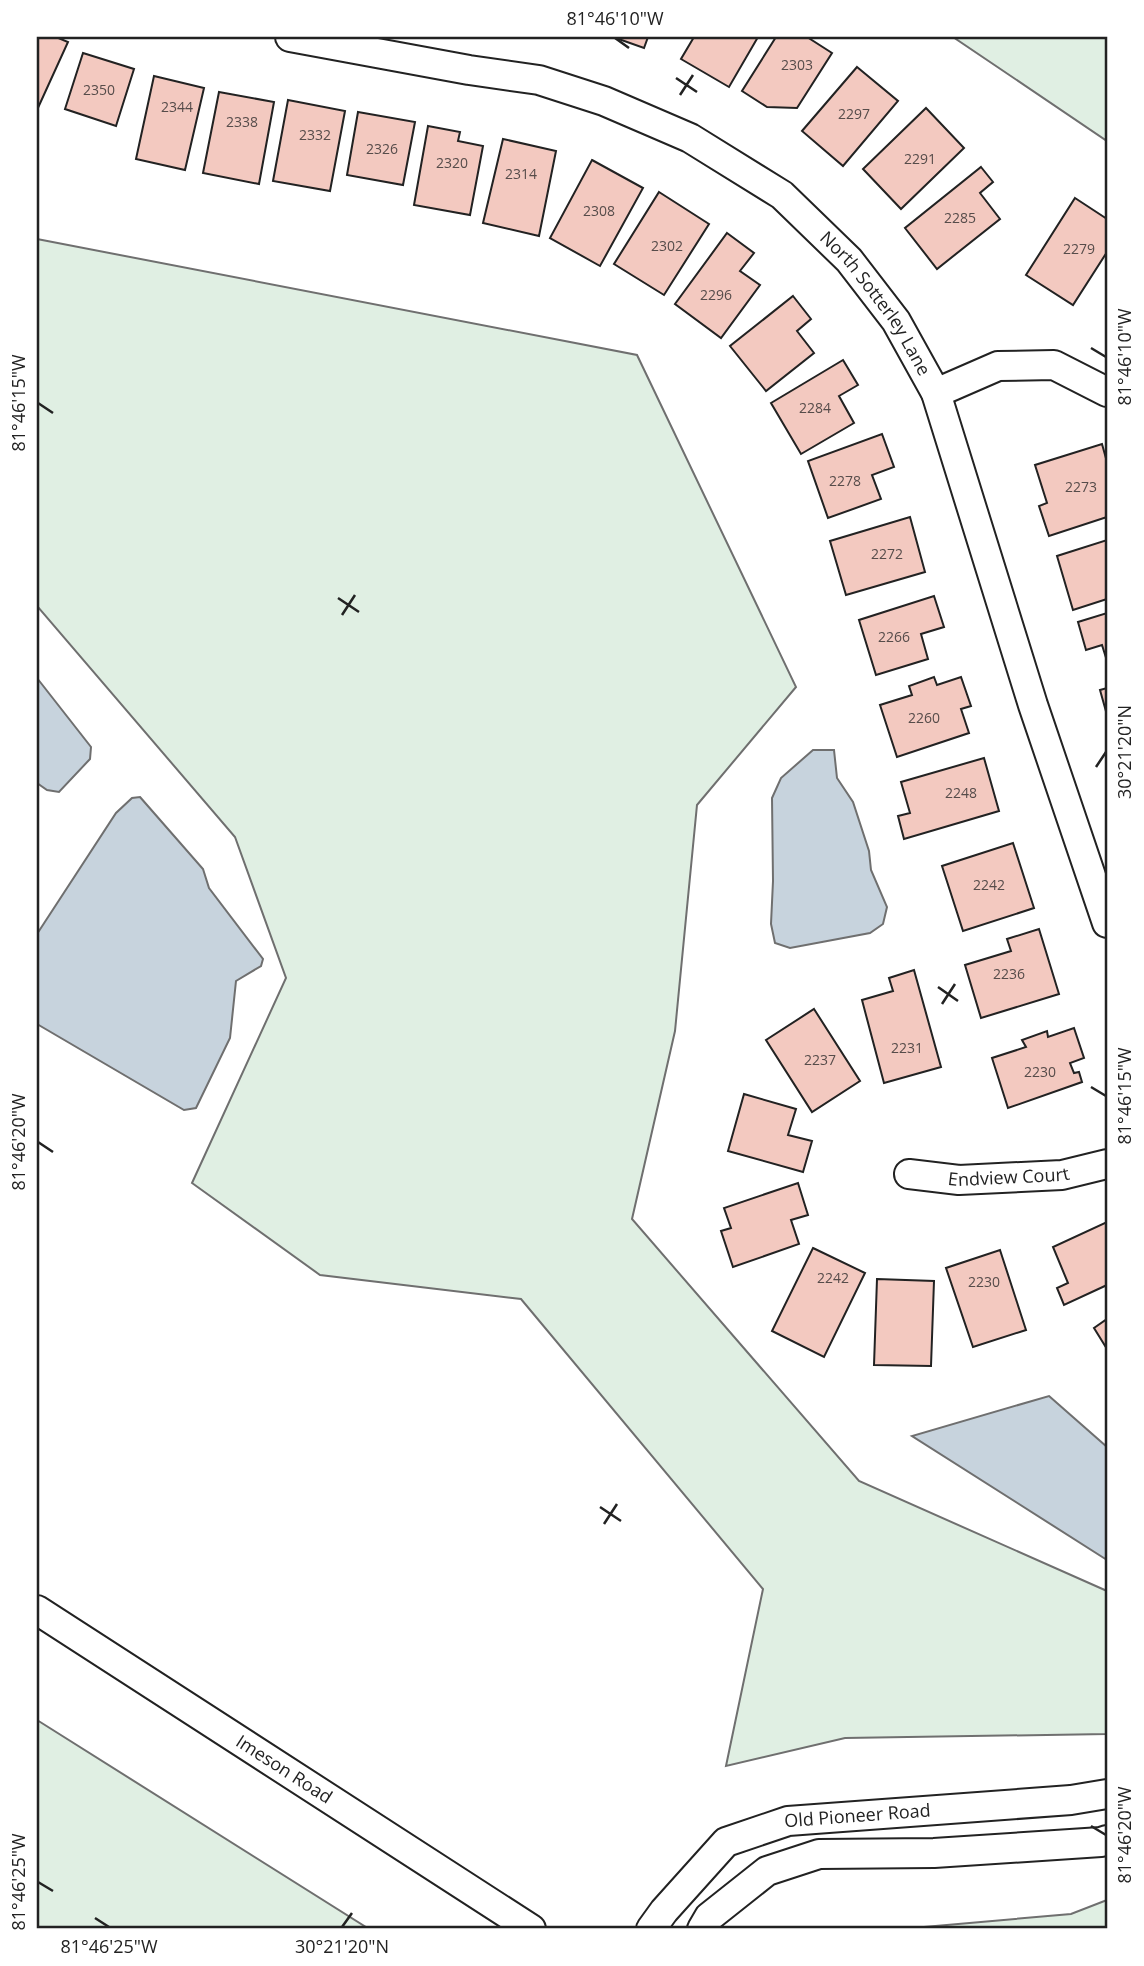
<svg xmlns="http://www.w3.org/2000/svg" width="1144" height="1966" viewBox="0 0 1144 1966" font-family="'Open Sans',sans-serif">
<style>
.green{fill:#e0efe3;stroke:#6f6f6f;stroke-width:2}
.water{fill:#c7d3dd;stroke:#6f6f6f;stroke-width:2}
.building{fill:#f3c9c0;stroke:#222;stroke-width:2}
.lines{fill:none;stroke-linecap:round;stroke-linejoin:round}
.street-casing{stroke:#222;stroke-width:32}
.street{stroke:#fff;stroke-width:28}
.ticks{fill:none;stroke:#222;stroke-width:2.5}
.labels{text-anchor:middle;stroke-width:5;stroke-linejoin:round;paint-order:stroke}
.number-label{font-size:14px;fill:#564c4a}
.street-label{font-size:18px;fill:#222;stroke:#fff}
.neatline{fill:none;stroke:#222;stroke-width:2.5}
.ticks-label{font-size:18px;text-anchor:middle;fill:#222}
</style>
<rect width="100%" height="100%" fill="#fff"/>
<g class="green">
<path d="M953,37H1107V141Z"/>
<path d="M37,239L637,355L796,687L697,805L675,1031L632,1219L859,1481L1107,1591V1734L845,1738L726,1766L763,1589L521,1299L320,1275L192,1183L286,978L235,837L37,606Z"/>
<path d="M37,1720L369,1929H37Z"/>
<path d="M1107,1900V1929H901L1071,1914Z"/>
</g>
<g class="water">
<path d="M37,678L91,747L90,759L59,792L47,790L37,783Z"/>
<path d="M813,750H834L837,778L853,802L869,851L871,870L887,907L883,924L870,933L790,948L775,943L771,924L773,881L772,798L781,778Z"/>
<path d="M140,797L203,869L209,888L263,959L261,966L236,981L230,1038L196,1108L184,1110L37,1024V934L116,813L132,798Z"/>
<path d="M1049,1396L1107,1447V1560L912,1436Z"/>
</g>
<g class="building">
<path d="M37,37H56L68,42L37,110Z"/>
<path d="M613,37H648L644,48Z"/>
<path d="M694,37H758L729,87L681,59Z"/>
<path d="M776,37H807L832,53L797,108L767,107L742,91Z"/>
<path d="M83,53L134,69L116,126L65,109Z"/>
<path d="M857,67L898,101L843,166L802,131Z"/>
<path d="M154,76L204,88L185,170L136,159Z"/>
<path d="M219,92L274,102L259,184L203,173Z"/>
<path d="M288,100L345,111L330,191L273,181Z"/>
<path d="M926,108L964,148L901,209L863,169Z"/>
<path d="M358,112L415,122L403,185L347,175Z"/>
<path d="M428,126L460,132L458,141L483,146L470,215L414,205Z"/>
<path d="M503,139L556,151L539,236L483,223Z"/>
<path d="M592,160L643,188L600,266L550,238Z"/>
<path d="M981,167L993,182L980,193L1000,219L937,269L905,228Z"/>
<path d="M659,192L709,224L664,295L614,264Z"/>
<path d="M1075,198L1107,219V252L1073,305L1026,275Z"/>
<path d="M727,233L754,253L740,271L760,285L721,338L675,304Z"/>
<path d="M793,296L811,319L797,331L814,353L766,391L730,346Z"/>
<path d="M843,360L858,385L839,396L854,423L801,454L771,403Z"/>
<path d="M882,434L894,467L872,475L881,499L828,518L808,461Z"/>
<path d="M1102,444L1107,462V517L1049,536L1039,506L1047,503L1035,465Z"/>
<path d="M910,517L925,572L846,595L830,541Z"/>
<path d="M1107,540V599L1073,610L1057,556Z"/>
<path d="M934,596L944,627L921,634L928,659L876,675L859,620Z"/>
<path d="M1107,613V661L1102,645L1086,650L1078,622Z"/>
<path d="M934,677L937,685L961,677L971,706L961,709L969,733L897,757L880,705L912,695L909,686Z"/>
<path d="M1107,688V715L1100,690Z"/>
<path d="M984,758L999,811L904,839L898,816L910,813L901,782Z"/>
<path d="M1013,843L1034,908L963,931L942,866Z"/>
<path d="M1039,929L1059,994L981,1018L965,965L1011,951L1007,939Z"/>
<path d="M914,970L941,1067L884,1083L862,1000L893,991L889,978Z"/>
<path d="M814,1009L860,1081L812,1112L766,1040Z"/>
<path d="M1074,1028L1084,1058L1070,1063L1074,1073L1079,1072L1082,1082L1008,1108L992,1058L1026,1047L1022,1040L1047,1031L1048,1037Z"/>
<path d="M744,1094L796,1109L788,1135L812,1141L803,1172L728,1151Z"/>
<path d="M798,1183L808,1215L791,1220L799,1244L733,1267L721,1231L731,1228L724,1208Z"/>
<path d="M1107,1222V1285L1064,1305L1057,1288L1068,1283L1053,1247Z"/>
<path d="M813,1248L865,1273L824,1357L772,1331Z"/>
<path d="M1000,1250L1026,1330L973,1347L946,1268Z"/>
<path d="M877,1279L934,1281L931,1366L874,1365Z"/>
<path d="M1107,1319V1349L1094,1328Z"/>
</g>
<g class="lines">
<defs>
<g id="street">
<path id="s1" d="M290,37L469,70L539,80L604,101L690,138L782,195L849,260L896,321L936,393L1033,705L1107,923"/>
<path d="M936,393L998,366L1054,365L1107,392"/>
<path id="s2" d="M909,1174L959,1180L1062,1175L1107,1164"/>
<path id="s3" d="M37,1610L531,1929"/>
<path id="s4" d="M651,1929L664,1911L726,1842L788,1821L1071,1800L1107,1794"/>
<path d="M702,1929L709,1917L767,1871L819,1854L934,1853L1101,1842L1107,1840"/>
</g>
</defs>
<use href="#street" class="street-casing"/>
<use href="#street" class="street"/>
</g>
<path class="ticks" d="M615,38L629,48M676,78L697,92M680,95L693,75M1091,348L1106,357M38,403L53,413M338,598L359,612M342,615L355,595M1096,767L1106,752M938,987L958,1001M942,1004L955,984M1091,1087L1106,1096M38,1142L53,1152M600,1507L621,1521M604,1524L617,1504M1091,1826L1106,1835M38,1882L53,1891M95,1918L109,1927M342,1927L352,1913"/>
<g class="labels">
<g class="number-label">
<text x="797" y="70">2303</text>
<text x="99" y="95">2350</text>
<text x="177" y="112">2344</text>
<text x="854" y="119">2297</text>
<text x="242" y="127">2338</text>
<text x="315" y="140">2332</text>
<text x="382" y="154">2326</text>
<text x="920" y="164">2291</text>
<text x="452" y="168">2320</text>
<text x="521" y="179">2314</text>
<text x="599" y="216">2308</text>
<text x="960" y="223">2285</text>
<text x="667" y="251">2302</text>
<text x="1079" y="254">2279</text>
<text x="716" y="300">2296</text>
<text x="815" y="413">2284</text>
<text x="845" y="486">2278</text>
<text x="1081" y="492">2273</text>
<text x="887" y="559">2272</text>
<text x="894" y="642">2266</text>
<text x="924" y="723">2260</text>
<text x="961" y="798">2248</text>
<text x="989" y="890">2242</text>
<text x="1009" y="979">2236</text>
<text x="907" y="1053">2231</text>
<text x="820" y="1065">2237</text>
<text x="1040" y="1077">2230</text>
<text x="833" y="1283">2242</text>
<text x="984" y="1287">2230</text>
</g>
<g class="street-label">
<text dy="6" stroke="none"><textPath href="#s1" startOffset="667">North Sotterley Lane</textPath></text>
<text dy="6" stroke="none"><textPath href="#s2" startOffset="100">Endview Court</textPath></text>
<text dy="6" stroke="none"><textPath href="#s3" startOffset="294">Imeson Road</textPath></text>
<text dy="6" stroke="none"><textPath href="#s4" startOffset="250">Old Pioneer Road</textPath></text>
</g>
</g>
<rect width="1144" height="1966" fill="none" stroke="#ffffff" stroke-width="77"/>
<rect x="38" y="38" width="1068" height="1889" class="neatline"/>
<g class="ticks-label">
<text x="615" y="25">81°46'10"W</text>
<text transform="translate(1125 357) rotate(-90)" y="6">81°46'10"W</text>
<text transform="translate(19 403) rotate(-90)" y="6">81°46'15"W</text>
<text transform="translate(1125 752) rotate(-90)" y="6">30°21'20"N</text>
<text transform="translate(1125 1096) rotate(-90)" y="6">81°46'15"W</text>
<text transform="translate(19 1142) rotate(-90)" y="6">81°46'20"W</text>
<text transform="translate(1125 1835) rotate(-90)" y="6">81°46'20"W</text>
<text transform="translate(19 1882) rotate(-90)" y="6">81°46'25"W</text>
<text x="109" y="1953">81°46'25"W</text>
<text x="342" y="1953">30°21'20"N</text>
</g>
</svg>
